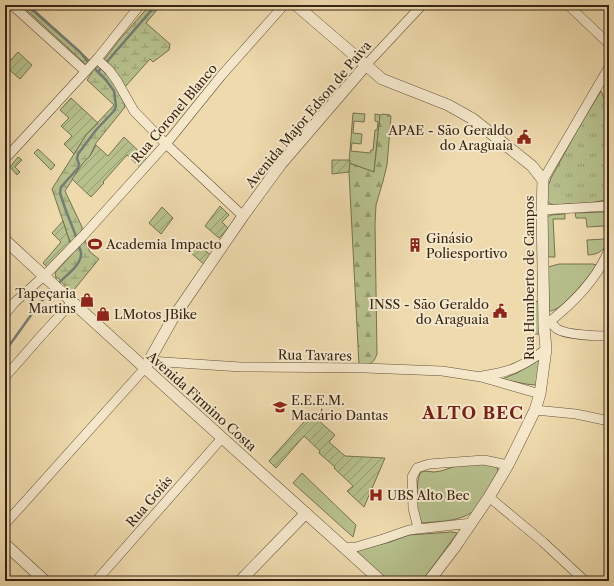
<svg xmlns="http://www.w3.org/2000/svg" width="614" height="586" viewBox="0 0 614 586" font-family="'Libre Caslon Text',serif">
<style>
.grass{fill:#b6c08c;stroke:#767250}
.forest{fill:url(#forest-firs);stroke:#767250}
.wetland{fill:url(#wetland-marsh);stroke:#767250}
.park{fill:url(#park-tufts);stroke:#767250}
.garden{fill:url(#garden-furrows);stroke:#767250}
.lines{fill:none;stroke-linecap:round;stroke-linejoin:round}
.stream{stroke:#757d76;stroke-width:2.5}
.minor-casing{stroke:#64523b;stroke-width:10}
.tertiary-casing{stroke:#64523b;stroke-width:12}
.minor{stroke:#f4e7ca;stroke-width:9}
.tertiary{stroke:#f4e7ca;stroke-width:11}
.labels{text-anchor:middle;stroke-width:4;stroke-linejoin:round;paint-order:stroke}
.street-label{font-size:13px;fill:#362515;stroke:#f4e7ca}
.poi-label{font-size:13px;fill:#362515;stroke:#f4e7ca;text-anchor:start}
.district-label{font-size:17px;font-weight:bold;letter-spacing:1px;fill:#7a1f14;stroke:#f4e7ca}
</style>
<defs>
<pattern id="forest-firs" width="22" height="20" patternUnits="userSpaceOnUse"><rect width="22" height="20" fill="#b6c08c"/><path d="M5 1l3.5 6h-7zM16 11l3.5 6h-7z" fill="#959c71"/></pattern>
<pattern id="wetland-marsh" width="20" height="14" patternUnits="userSpaceOnUse"><rect width="20" height="14" fill="#b6c08c"/><path d="M1 5h8M5 5V1M11 12h8M15 12V8" fill="none" stroke="#959c71"/></pattern>
<pattern id="park-tufts" width="24" height="20" patternUnits="userSpaceOnUse"><rect width="24" height="20" fill="#b6c08c"/><path d="M3 7l-1-3M5 7V3M7 7l1-3M15 17l-1-3M17 17v-4M19 17l1-3" fill="none" stroke="#959c71"/></pattern>
<pattern id="garden-furrows" width="10" height="10" patternUnits="userSpaceOnUse"><rect width="10" height="10" fill="#b6c08c"/><path d="M-1 1l2-2M0 10L10 0M9 11l2-2" fill="none" stroke="#959c71"/></pattern>
</defs>
<rect width="100%" height="100%" fill="#eedaad"/>
<filter id="stains"><feTurbulence type="fractalNoise" baseFrequency=".005" numOctaves="4"/><feColorMatrix values="0 0 0 0 .2 0 0 0 0 .09 0 0 0 0 .02 0 0 0 .5 -.17"/></filter>
<radialGradient id="worn" r=".72"><stop offset=".6" stop-color="#630" stop-opacity="0"/><stop offset="1" stop-color="#630" stop-opacity=".3"/></radialGradient>
<g class="grass">
<path d="M353,113L365,114L364,122L354,121L353,133L362,134L361,144L352,143L351,151L370,153L371,150H373L375,130H377L378,122L375,121V114L380,115L374,172L349,163Z"/>
<path d="M38,149L55,165L51,170L34,153Z"/>
<path d="M603,212L609,214C609,232 612,254 588,255L587,240L605,239L604,226L587,227L586,218H576L575,213Z"/>
<path d="M565,214V219H553L555,257H550L546,255L547,217L551,215Z"/>
<path d="M559,264H593L596,265V267C588,277 562,312 549,311L548,267Z"/>
<path d="M539,301L540,334H534L533,302Z"/>
<path d="M539,360L540,361L537,383L535,385L526,384L502,379L517,373Z"/>
<path d="M488,464L497,467L498,471L477,508C463,522 441,521 422,523L420,520L416,503L418,480L420,473L424,471L434,472L441,471L459,465Z"/>
<path d="M302,473L356,525L353,537L293,483Z"/>
<path d="M452,532L457,533L456,535L422,581H388L358,554V551L362,549L390,542L409,535Z"/>
</g>
<path class="forest" d="M383,114L390,115L391,117L387,165L383,181L376,205L375,224L377,354C373,365 370,364 359,365L349,172V163L374,172L380,115Z"/>
<g class="wetland">
<path d="M21,5H29L97,67L99,66L111,78L124,102L125,107L96,143L90,156L83,163L65,191L82,227V233L90,252L99,259L73,291L71,292L58,278H56L55,273L73,253L74,242L70,241L68,236L52,189L86,135L114,105L87,80L93,71Z"/>
<path d="M150,5H161L146,23L170,44L169,50L153,62L150,59L124,88L103,61L120,39Z"/>
</g>
<path class="park" d="M601,91L609,110V198L601,201L589,203L553,205L547,202L548,187L551,178L579,127Z"/>
<g class="garden">
<path d="M18,52L32,65L20,79L6,67H5V54L11,60Z"/>
<path d="M71,98L98,123L86,135L74,154L64,144L72,136L61,126L69,118L60,110Z"/>
<path d="M124,137L147,159L140,167L127,155L103,182L104,183L91,197L72,179L83,163L90,156L96,145L108,156Z"/>
<path d="M18,157L22,160L15,167L20,172L17,175L10,167Z"/>
<path d="M332,160H350L349,172L332,174Z"/>
<path d="M220,206L229,215L222,222L228,228L219,238L205,226Z"/>
<path d="M162,207L173,218L161,234L149,223Z"/>
<path d="M63,221L70,243L48,268L43,263L61,242L52,233Z"/>
<path d="M196,243L213,257L206,266L190,252Z"/>
<path d="M311,414L335,435L329,442L345,456L385,458L364,507L347,491L353,486L334,468L335,467L319,453L320,451L304,436L276,468L269,461Z"/>
</g>
<g class="lines">
<g class="stream">
<path d="M27,5L80,52L89,63"/>
<path d="M98,72L156,5"/>
<path d="M77,239L65,208L60,193L61,187L78,168L79,164L77,159L78,154L96,130L114,111L116,106L114,91L106,80L93,67"/>
<path d="M58,284C65,276 82,265 81,253C81,251 79,247 78,244"/>
<path d="M5,351L11,343L39,304L53,289"/>
</g>
<defs>
<g id="minor">
<path d="M12,5L85,71"/>
<path d="M568,5L609,44"/>
<path d="M97,59L109,70L117,81L134,111L166,144L243,216"/>
<path d="M366,65L422,5"/>
<path d="M5,159L97,59L140,5"/>
<path d="M543,180L609,67"/>
<path d="M542,210L609,206"/>
<path d="M5,314L15,302L44,276L83,236L166,144L221,76L284,5"/>
<path d="M550,322C552,324 555,327 557,329C567,335 597,336 609,336"/>
<path d="M544,326C569,307 598,279 609,249"/>
<path d="M149,361L241,367L365,368L442,371L481,377L540,394"/>
<path d="M482,376C495,374 508,372 519,366C529,362 537,356 546,349"/>
<path d="M5,377L41,336L72,302"/>
<path d="M535,410L576,414L609,421"/>
<path d="M489,497L543,542L585,581"/>
<path d="M5,524L145,368"/>
<path d="M418,528L413,508L412,477L417,468L429,464L484,460L508,465"/>
<path d="M344,548L356,547L383,539L409,530L472,523"/>
<path d="M96,581L222,438"/>
<path d="M606,581L609,579"/>
</g>
<g id="tertiary">
<path d="M296,5L382,79L448,105L473,119L532,166L543,180L542,210L544,326L546,349L540,394L535,410L508,465L489,497L455,547L429,581"/>
<path d="M5,240C129,355 256,468 381,581"/>
<path d="M145,368L149,361L173,318L243,216L281,164L366,65"/>
<path d="M5,544L45,581"/>
<path d="M240,581L306,513"/>
</g>
</defs>
<use href="#minor" class="minor-casing"/>
<use href="#tertiary" class="tertiary-casing"/>
<use href="#minor" class="minor"/>
<use href="#tertiary" class="tertiary"/>
</g>
<defs>
<symbol id="civic-bare" viewBox="-9 -9 18 18"><path d="M-.6-6.5H3V-4.5H.6V-3L4-1V1h2V6H-6V1h2V-1L-.6-3ZM-1.2 2.5V6h2.4V2.5Z" fill="#8f2418" stroke="#f4e7ca" stroke-width="2.5" paint-order="stroke"/></symbol>
<symbol id="stadium-bare" viewBox="-9 -9 18 18"><path d="M0-5a6.5 5 0 1 0 0 10a6.5 5 0 1 0 0-10ZM-3.5-1.8h7v3.6h-7Z" fill="#8f2418" stroke="#f4e7ca" stroke-width="2.5" paint-order="stroke"/></symbol>
<symbol id="building-bare" viewBox="-9 -9 18 18"><path d="M-4-6H4V6H1V3H-1V6H-4ZM-2.5-4.3h1.7v1.8h-1.7ZM.8-4.3h1.7v1.8H.8ZM-2.5-1h1.7V.8h-1.7ZM.8-1h1.7V.8H.8Z" fill="#8f2418" stroke="#f4e7ca" stroke-width="2.5" paint-order="stroke"/></symbol>
<symbol id="shop-bare" viewBox="-9 -9 18 18"><path d="M-5-2.5h2.3a2.7 3.5 0 0 1 5.4 0H5L5.5 6h-11ZM-1.5-2.5h3a1.5 2.3 0 0 0-3 0Z" fill="#8f2418" stroke="#f4e7ca" stroke-width="2.5" paint-order="stroke"/></symbol>
<symbol id="school-bare" viewBox="-9 -9 18 18"><path d="M0-5L7-2L0 1L-7-2ZM-4 1L0 2.5L4 1V4Q0 6-4 4Z" fill="#8f2418" stroke="#f4e7ca" stroke-width="2.5" paint-order="stroke"/></symbol>
<symbol id="hospital-bare" viewBox="-9 -9 18 18"><path d="M-5-5h3v3.5h4V-5h3V5h-3V1.5h-4V5h-3Z" fill="#8f2418" stroke="#f4e7ca" stroke-width="2.5" paint-order="stroke"/></symbol>
</defs>
<g fill-rule="evenodd">
<use href="#civic-bare" x="514" y="127" width="20" height="20"/>
<use href="#stadium-bare" x="85" y="234" width="20" height="20"/>
<use href="#building-bare" x="405" y="235" width="20" height="20"/>
<use href="#shop-bare" x="77" y="290" width="20" height="20"/>
<use href="#civic-bare" x="490" y="301" width="20" height="20"/>
<use href="#shop-bare" x="93" y="304" width="20" height="20"/>
<use href="#school-bare" x="270" y="397" width="20" height="20"/>
<use href="#hospital-bare" x="366" y="485" width="20" height="20"/>
</g>
<g class="labels">
<g class="street-label">
<text transform="translate(174 113) rotate(-50)" y="5">Rua Coronel Blanco</text>
<text transform="translate(308 114) rotate(-50)" y="5">Avenida Major Edson de Paiva</text>
<text transform="translate(529 278) rotate(-90)" y="5">Rua Humberto de Campos</text>
<text transform="translate(315 355) rotate(1)" y="5">Rua Tavares</text>
<text transform="translate(202 401) rotate(42)" y="5">Avenida Firmino Costa</text>
<text transform="translate(149 501) rotate(-49)" y="5">Rua Goiás</text>
</g>
<g class="poi-label">
<text x="513" y="135" text-anchor="end">APAE - São Geraldo<tspan x="513" dy="15">do Araguaia</tspan></text>
<text x="426" y="243">Ginásio<tspan x="426" dy="15">Poliesportivo</tspan></text>
<text x="106" y="249">Academia Impacto</text>
<text x="76" y="298" text-anchor="end">Tapeçaria<tspan x="76" dy="15">Martins</tspan></text>
<text x="489" y="309" text-anchor="end">INSS - São Geraldo<tspan x="489" dy="15">do Araguaia</tspan></text>
<text x="114" y="319">LMotos JBike</text>
<text x="291" y="405">E.E.E.M.<tspan x="291" dy="15">Macário Dantas</tspan></text>
<text x="387" y="500">UBS Alto Bec</text>
</g>
<g class="district-label">
<text x="473" y="419">ALTO BEC</text>
</g>
</g>
<rect width="614" height="586" fill="none" stroke="#eedaad" stroke-width="20"/>
<rect x="6" y="6" width="602" height="574" fill="none" stroke="#362515" stroke-width="2"/>
<rect x="10" y="10" width="594" height="566" fill="none" stroke="#362515"/>
<rect width="100%" height="100%" filter="url(#stains)"/>
<rect width="100%" height="100%" fill="url(#worn)"/>
</svg>
